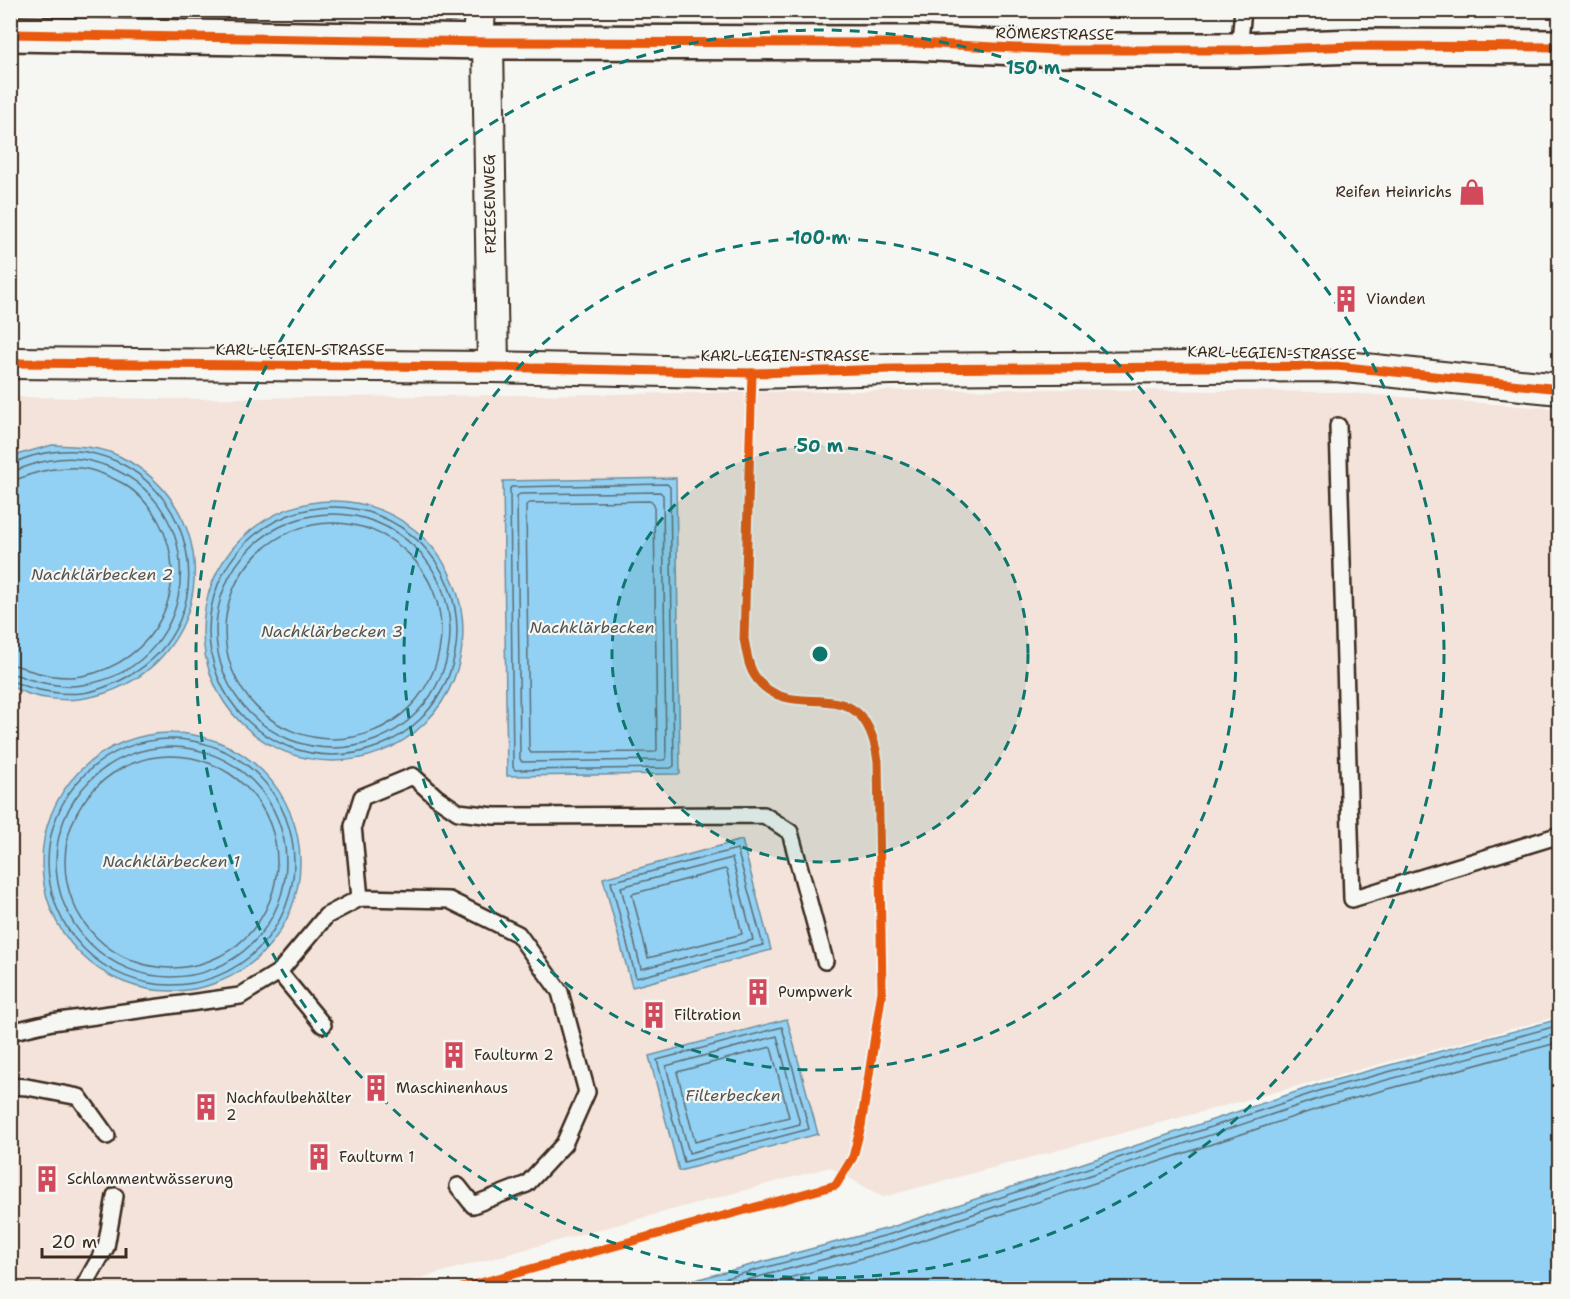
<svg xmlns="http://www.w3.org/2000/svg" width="1570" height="1299" viewBox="0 0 1570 1299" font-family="'Shantell Sans',sans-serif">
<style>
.built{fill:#f3e3da}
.water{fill:#92d1f3;stroke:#6f8e9e;stroke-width:1.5}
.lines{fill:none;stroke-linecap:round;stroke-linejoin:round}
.shore{stroke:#5e6d73;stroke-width:1.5}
.lane-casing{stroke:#3b2a1e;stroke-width:20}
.street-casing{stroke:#3b2a1e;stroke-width:34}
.secondary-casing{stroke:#3b2a1e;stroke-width:38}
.lane{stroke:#f6f6f2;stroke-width:15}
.street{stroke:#f6f6f2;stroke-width:30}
.secondary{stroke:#f6f6f2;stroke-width:33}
.cycleway-casing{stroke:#f6f6f2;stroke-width:13}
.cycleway{stroke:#e8590c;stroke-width:9}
.ring{fill:none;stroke:#0f766e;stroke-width:3;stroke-dasharray:10 8}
.labels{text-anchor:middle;stroke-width:4.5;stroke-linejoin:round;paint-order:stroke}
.street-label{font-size:15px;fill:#3b2a1e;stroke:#f6f6f2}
.poi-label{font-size:15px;fill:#3b2a1e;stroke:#f6f6f2;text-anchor:start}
.water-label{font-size:16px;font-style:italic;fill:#515453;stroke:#f6f6f2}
.centre{fill:#0f766e;stroke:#f6f6f2;stroke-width:3}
.ring-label{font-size:18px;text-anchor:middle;font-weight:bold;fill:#0f766e;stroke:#f6f6f2;stroke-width:4.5;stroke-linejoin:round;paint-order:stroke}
</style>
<rect width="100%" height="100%" fill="#f6f6f2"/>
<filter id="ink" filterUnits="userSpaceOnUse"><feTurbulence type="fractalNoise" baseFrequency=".0167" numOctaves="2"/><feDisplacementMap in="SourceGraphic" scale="12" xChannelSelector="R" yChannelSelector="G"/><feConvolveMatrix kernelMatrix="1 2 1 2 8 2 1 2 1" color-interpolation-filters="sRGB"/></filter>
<g filter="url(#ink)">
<path class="built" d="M1033,389L1337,392L1559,409V1016L883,1197L830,1167L383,1288H11V397L169,399Z"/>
<g class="water">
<path d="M52,445C75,446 99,446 119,456C231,511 214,665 95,696C68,703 34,700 11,686V459L20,454Z"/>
<path d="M676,478L680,774L507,776L503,481Z"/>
<circle cx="333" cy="631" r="130"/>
<circle cx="171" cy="862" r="129"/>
<path d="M742,840L771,950L632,987L603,878Z"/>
<path d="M787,1019L818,1134L679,1171L649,1056Z"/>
<path d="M1559,1019V1288H665L889,1228L1320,1084Z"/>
</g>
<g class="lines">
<g class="shore">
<path d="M10,464C16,463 18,461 23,459C42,452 66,449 86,452C197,472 228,620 129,676C114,684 99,691 82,693C63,695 45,692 28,687C22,685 16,682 10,681"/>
<path d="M10,471C17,471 21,468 28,466C46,460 67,456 86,460C215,487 210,666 82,685C63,688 45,684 28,679C22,677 17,674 10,674"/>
<path d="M10,480C19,480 24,476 32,474C48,469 64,467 81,468C97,470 111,477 124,484C138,493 150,506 158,520C195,586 155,663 82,676C64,679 44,675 28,670C22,667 17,665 10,665"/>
<path d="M667,484L670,487L674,766L671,768L515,770L513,767L510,488L512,487Z"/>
<path d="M660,492L663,495L666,759L663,760L522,762L520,759L517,496L520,494Z"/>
<path d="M651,501L654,504L657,750L654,752L531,753L529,750L526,505L529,503Z"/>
<circle cx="333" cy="631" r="124"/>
<circle cx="333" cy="631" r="117"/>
<circle cx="333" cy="631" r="108"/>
<circle cx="171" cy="862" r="123"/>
<circle cx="171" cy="862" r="115"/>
<circle cx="171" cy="862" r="106"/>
<path d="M737,849L763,945L636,978L611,882Z"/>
<path d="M732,858L753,940L641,969L621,887Z"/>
<path d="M725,869L727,871L742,934L648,958L632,894Z"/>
<path d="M782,1027L809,1129L684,1162L657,1060Z"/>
<path d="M777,1036L800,1124L689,1153L666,1066Z"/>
<path d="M771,1047L789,1117L695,1142L677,1072Z"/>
<path d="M688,1288L891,1234L1322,1090L1560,1025"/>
<path d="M717,1288L893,1241L1324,1097L1560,1033"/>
<path d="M751,1288L896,1249L1326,1106L1560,1042"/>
</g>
<defs>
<g id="lane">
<path d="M1239,50L1243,10"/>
<path d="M1338,426L1352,899L1560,835"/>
<path d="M360,898L353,826L362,797L413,776L436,797L458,812L494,816L764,815L790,832L825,961"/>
<path d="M279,972L323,1025"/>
<path d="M10,1032L52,1022L240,996L279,972L326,916L360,898L449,900L518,934L560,992L587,1092L564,1144L527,1184L473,1205L458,1186"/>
<path d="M10,1086L27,1087L79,1097L107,1136"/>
<path d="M83,1288L106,1247L115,1196"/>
</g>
<g id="street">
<path d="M478,41L480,10"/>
<path d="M488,42L493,367"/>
<path d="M10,363L493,367L752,373L892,369L1336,366L1560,389"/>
</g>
<path id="secondary" d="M10,34L488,42L915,43L1058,50H1239L1356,46L1560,47"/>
</defs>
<use href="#lane" class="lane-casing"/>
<use href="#street" class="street-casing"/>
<use href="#secondary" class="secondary-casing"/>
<use href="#lane" class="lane"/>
<use href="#street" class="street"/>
<use href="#secondary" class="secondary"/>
<defs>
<g id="cycleway">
<path d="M10,34L488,42L915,43L1058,50H1239L1356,46L1560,47"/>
<path d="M10,363L493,367L752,373L892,369L1336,366L1560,389"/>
<path d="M462,1288L836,1185L853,1157L861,1126L882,991L878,761C864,663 793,727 757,679C748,668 747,653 744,639L752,373"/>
</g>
</defs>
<use href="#cycleway" class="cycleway-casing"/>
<use href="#cycleway" class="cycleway"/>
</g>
</g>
<circle cx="820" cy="654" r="208" fill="#0f766e" fill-opacity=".12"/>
<g class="ring">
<circle cx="820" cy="654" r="208"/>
<circle cx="820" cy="654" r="416"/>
<circle cx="820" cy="654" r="624"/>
</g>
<defs>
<symbol id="shop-bare" viewBox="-9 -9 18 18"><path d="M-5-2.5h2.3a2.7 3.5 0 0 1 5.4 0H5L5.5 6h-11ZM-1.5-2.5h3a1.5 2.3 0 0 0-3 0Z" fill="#d1495b" stroke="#f6f6f2" stroke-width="2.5" paint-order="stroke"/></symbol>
<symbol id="building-bare" viewBox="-9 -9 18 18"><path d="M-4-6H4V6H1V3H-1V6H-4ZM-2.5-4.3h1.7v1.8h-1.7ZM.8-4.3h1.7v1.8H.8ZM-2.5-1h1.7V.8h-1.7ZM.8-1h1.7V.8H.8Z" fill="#d1495b" stroke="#f6f6f2" stroke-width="2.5" paint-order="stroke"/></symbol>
</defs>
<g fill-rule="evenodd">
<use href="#shop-bare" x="1453" y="173" width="38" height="38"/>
<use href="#building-bare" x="1327" y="280" width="38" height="38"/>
<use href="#building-bare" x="739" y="973" width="38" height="38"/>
<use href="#building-bare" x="635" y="996" width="38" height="38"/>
<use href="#building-bare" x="435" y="1036" width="38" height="38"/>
<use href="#building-bare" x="357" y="1069" width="38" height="38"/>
<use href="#building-bare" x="187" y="1088" width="38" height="38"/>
<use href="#building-bare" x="300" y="1138" width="38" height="38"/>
<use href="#building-bare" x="28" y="1160" width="38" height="38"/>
</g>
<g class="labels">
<g class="street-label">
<text transform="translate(1055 34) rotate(1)" y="5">RÖMERSTRASSE</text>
<text transform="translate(490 204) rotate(-91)" y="5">FRIESENWEG</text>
<text x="300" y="355">KARL-LEGIEN-STRASSE</text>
<text transform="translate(1272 353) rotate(1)" y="5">KARL-LEGIEN-STRASSE</text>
<text x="785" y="361">KARL-LEGIEN-STRASSE</text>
</g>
<g class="poi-label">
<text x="1452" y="197" text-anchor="end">Reifen Heinrichs</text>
<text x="1366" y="304">Vianden</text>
<text x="778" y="997">Pumpwerk</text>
<text x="674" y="1020">Filtration</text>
<text x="474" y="1060">Faulturm 2</text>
<text x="396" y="1093">Maschinenhaus</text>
<text x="226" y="1103">Nachfaulbehälter<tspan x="226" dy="17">2</tspan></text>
<text x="339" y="1162">Faulturm 1</text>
<text x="67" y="1184">Schlammentwässerung</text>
</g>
<g class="water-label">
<text x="102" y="580">Nachklärbecken 2</text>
<text x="592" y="633">Nachklärbecken</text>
<text x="332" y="637">Nachklärbecken 3</text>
<text x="171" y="867">Nachklärbecken 1</text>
<text x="733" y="1101">Filterbecken</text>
</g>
</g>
<circle cx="820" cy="654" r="9" class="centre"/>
<g class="ring-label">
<text x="1033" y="74">150 m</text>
<text x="820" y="244">100 m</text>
<text x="820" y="452">50 m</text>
</g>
<rect width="1570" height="1299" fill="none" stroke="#f6f6f2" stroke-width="36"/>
<rect x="18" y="18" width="1534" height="1263" fill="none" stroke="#3b2a1e" stroke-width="2" filter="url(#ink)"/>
<path d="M42 1248v9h84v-9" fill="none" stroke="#3b2a1e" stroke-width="3"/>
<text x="51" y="1248" font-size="18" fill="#3b2a1e" stroke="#f6f6f2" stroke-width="4.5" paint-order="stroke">20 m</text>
</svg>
